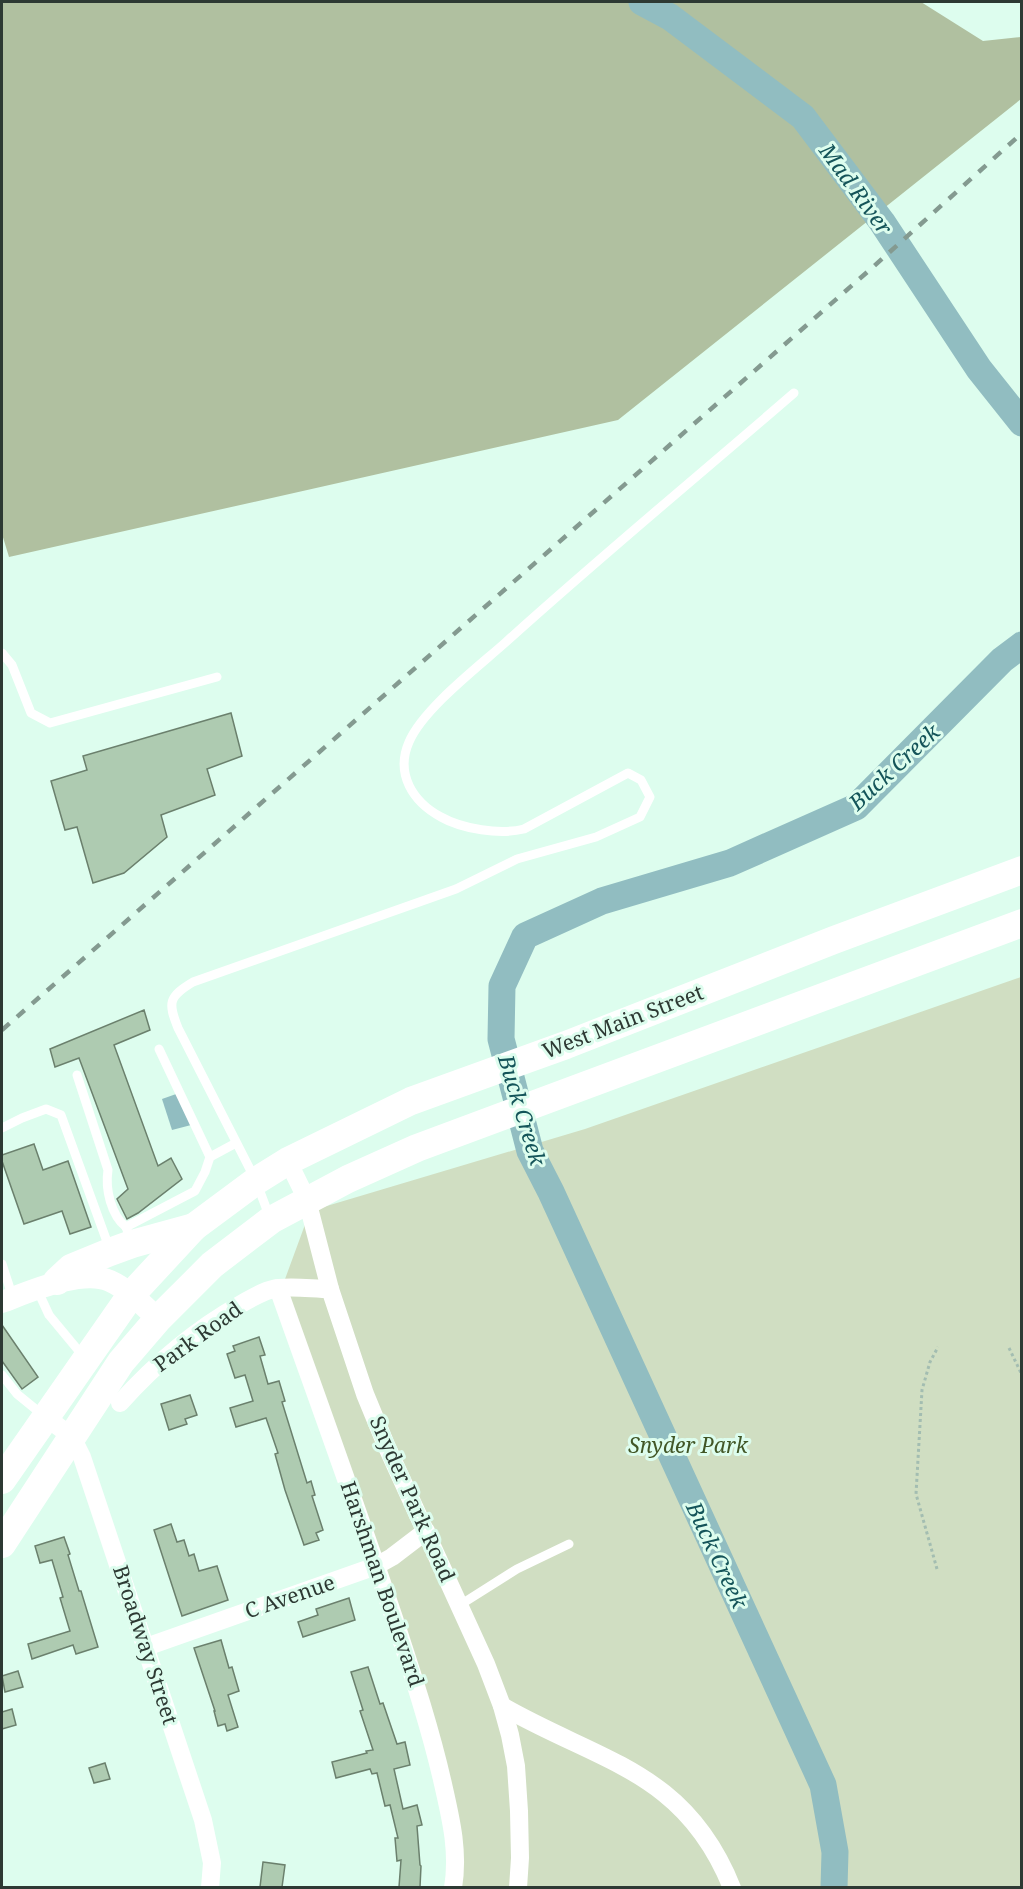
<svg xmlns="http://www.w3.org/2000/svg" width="1023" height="1889" viewBox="0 0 1023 1889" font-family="'Noto Serif',serif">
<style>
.green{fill:#d0dec2}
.forest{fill:#b0c0a0}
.water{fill:#91bdc1}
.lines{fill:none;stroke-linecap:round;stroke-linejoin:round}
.river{stroke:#91bdc1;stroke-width:27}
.building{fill:#aecbb1;stroke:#6b806d;stroke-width:1.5}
.path{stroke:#a3bdb1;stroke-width:3;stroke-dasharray:3 3;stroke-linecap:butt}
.service{stroke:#fff;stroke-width:9}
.minor{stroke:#fff;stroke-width:18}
.tertiary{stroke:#fff;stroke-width:22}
.primary{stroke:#fff;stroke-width:28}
.rail{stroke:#849a90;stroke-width:4.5;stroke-dasharray:10 10;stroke-linecap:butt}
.labels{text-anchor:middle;stroke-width:6;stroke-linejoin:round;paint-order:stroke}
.street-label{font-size:21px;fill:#2d3933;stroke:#ddfdee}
.park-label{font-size:21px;font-style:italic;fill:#415626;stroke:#ddfdee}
.water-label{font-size:22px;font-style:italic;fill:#145459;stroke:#ddfdee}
</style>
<rect width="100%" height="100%" fill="#ddfdee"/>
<path class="green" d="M1021,977V1887H453L455,1874L420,1697L281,1290L310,1211L585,1129Z"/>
<path class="forest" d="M2,2H921L983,41L1021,37V99L618,420L9,557L2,534Z"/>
<path class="water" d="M179,1093L195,1124L172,1130L162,1099Z"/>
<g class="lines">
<g class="river">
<path d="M642,2L670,17L803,117L882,222L979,369L1022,423"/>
<path d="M834,1888L835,1852L823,1785L551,1192L530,1151L501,1039L502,986L525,936L602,901L730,863L856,807L1002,660L1022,645"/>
</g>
</g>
<g class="building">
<path d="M231,713L242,756L207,769L215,795L161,815L167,837L124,873L93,883L77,827L65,830L51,781L87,770L83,756Z"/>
<path d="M144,1010L150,1030L114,1045L158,1166L171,1158L182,1179L138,1213L127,1219L117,1199L128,1189L79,1058L55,1067L50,1049Z"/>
<path d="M34,1144L43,1170L68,1161L91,1227L70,1234L62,1211L24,1224L2,1161V1155Z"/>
<path d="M2,1325L38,1377L22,1389L2,1361Z"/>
<path d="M259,1337L265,1355L260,1356L268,1384L279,1381L285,1401L282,1402L307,1483L311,1481L315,1495L312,1496L323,1530L316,1533L319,1540L304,1545L285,1490L275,1454L278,1453L266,1418L236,1427L230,1408L253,1401L245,1375L235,1378L227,1354L235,1351L233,1346Z"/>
<path d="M190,1395L197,1415L185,1419L187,1424L169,1430L161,1404Z"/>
<path d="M171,1524L177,1542L184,1540L189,1556L194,1554L199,1571L217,1566L228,1600L182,1616L154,1530Z"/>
<path d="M64,1537L70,1554L68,1555L79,1591H81L98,1647L76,1654L73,1645L32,1659L28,1644L70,1631L60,1598L63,1597L52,1560L40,1563L35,1546Z"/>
<path d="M349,1598L355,1620L303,1637L298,1622L318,1615L316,1609Z"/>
<path d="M221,1640L229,1668L232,1667L239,1691L228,1695L238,1727L227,1731L225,1724L218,1726L214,1711H215L194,1648Z"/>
<path d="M368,1667L380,1704L383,1703L397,1744L405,1742L410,1765L394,1769L403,1809L417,1805L422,1825L417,1826L420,1865L421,1866L420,1887H399L401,1860L397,1861L395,1838H398L390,1805L385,1806L377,1773L372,1774L370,1769L336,1778L332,1762L367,1753L366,1751L373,1750L360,1711L363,1710L351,1672Z"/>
<path d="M18,1671L23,1687L5,1692L2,1676Z"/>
<path d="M12,1709L16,1725L2,1729V1712Z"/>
<path d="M105,1763L110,1779L94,1783L89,1768Z"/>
<path d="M263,1862L285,1865L282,1887H260Z"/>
</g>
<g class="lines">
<g class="path">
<path d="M1009,1348L1022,1375"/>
<path d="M937,1569L916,1494L922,1390L930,1362L938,1347"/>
</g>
<g class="service">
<path d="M2,653L12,665L31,713L50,723L217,677"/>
<path d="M159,1049L210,1157"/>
<path d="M77,1075L108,1170C105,1189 111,1215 126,1227"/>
<path d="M2,1128L22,1118L46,1109L61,1115L110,1250"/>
<path d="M270,1218L256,1181L178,1028C168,1003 168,997 193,982L456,889L517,859L596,837L640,817L650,797L641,780L628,773L524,829C500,835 462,829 441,817C413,802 395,774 409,742C423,709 478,667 506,642C600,557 698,476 794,393"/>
<path d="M131,1241L126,1227L195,1191L205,1172L210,1157L236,1143"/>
<path d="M2,1264L13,1298"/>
<path d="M37,1289L49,1315L83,1356"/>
<path d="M2,1375L17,1394L44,1416"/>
<path d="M460,1605L517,1569L569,1544"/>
</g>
<g class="minor">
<path d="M288,1161L307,1200L330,1289L365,1394L386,1445L486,1664L502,1706L510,1735L516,1766L519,1811L520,1858L518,1888"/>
<path d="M278,1288C318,1401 359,1513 397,1627C414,1679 431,1731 443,1784C451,1819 459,1852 453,1888"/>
<path d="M120,1403C155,1364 195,1330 241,1304C252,1298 266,1289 279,1288C295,1286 314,1289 330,1289"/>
<path d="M46,1417L72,1437L82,1457L203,1820L212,1863L210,1888"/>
<path d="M146,1647L376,1566L392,1557L426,1531"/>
<path d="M502,1706C599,1762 685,1770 732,1888"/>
</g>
<path class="tertiary" d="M2,1302C29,1292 82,1268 110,1281C128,1289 144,1306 158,1319"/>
<g class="primary">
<path d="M57,1281L71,1268L110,1252L132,1244L194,1227"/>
<path d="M2,1480L131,1295L194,1227L256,1181L288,1161L411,1101L566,1045L834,940L1022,870"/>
<path d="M2,1544L121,1362L158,1319L212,1265L271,1220L348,1179L417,1148L1022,923"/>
</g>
<path class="rail" d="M2,1030L873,267L1022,133"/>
</g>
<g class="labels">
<g class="street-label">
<text transform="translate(623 1022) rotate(-21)" y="7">West Main Street</text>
<text transform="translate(198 1337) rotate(-36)" y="7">Park Road</text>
<text transform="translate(412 1499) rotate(66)" y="7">Snyder Park Road</text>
<text transform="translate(382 1584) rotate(71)" y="7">Harshman Boulevard</text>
<text transform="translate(290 1597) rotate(-19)" y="7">C Avenue</text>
<text transform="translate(145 1645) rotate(72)" y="7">Broadway Street</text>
</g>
<g class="park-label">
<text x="688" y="1453">Snyder Park</text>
</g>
<g class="water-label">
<text transform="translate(856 189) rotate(54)" y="8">Mad River</text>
<text transform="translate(894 767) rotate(-43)" y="8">Buck Creek</text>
<text transform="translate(522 1110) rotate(73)" y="8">Buck Creek</text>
<text transform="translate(717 1555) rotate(65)" y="8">Buck Creek</text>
</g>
</g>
<rect width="1023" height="1889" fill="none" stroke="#2d3933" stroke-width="6"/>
</svg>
